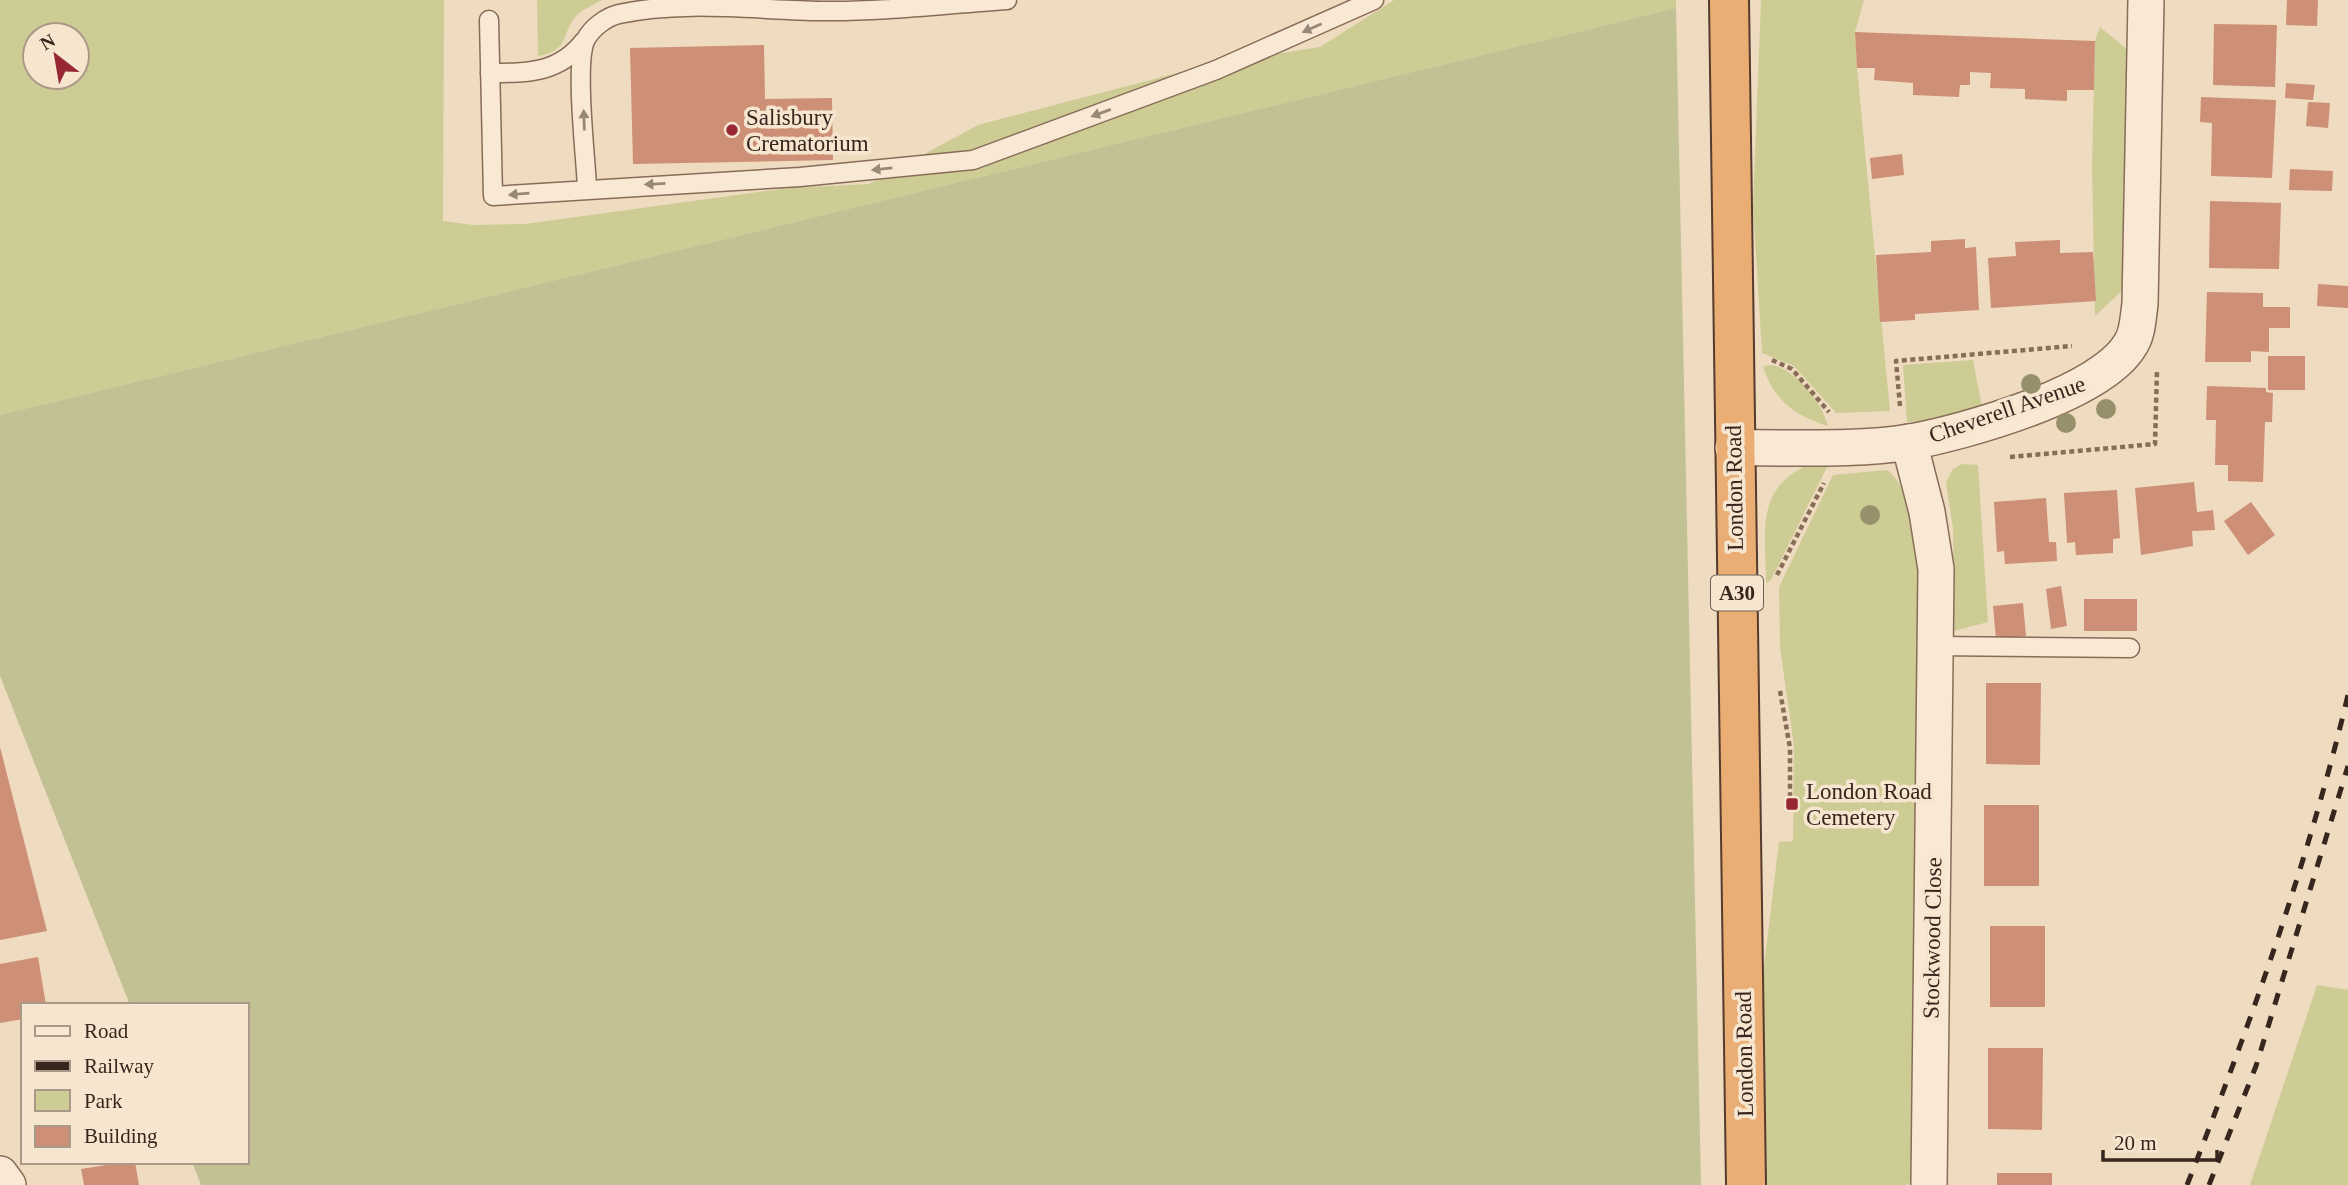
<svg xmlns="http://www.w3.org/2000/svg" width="2348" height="1185" viewBox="0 0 2348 1185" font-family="'Times New Roman',serif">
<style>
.green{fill:#cdcc94;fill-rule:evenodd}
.cemetery{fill:#c1c194}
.building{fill:#cd8f76}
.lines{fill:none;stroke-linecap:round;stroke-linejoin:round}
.service-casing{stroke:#886c58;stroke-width:21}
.minor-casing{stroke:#886c58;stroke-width:38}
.trunk-casing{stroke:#553b2d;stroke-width:42}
.path{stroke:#886c58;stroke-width:4.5;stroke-dasharray:5 3.5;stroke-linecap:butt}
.service{stroke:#f9e9d4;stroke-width:18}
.minor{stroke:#f9e9d4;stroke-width:35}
.trunk{stroke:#eaad73;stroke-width:38}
.rail{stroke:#37261d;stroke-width:5;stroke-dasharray:12 12;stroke-linecap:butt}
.tree{fill:#96916a}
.oneway{fill:#988878}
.poi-dot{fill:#982736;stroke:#f6e6d0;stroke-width:2.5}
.labels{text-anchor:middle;stroke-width:7;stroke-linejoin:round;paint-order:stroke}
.shield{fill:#f6e6d0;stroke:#706053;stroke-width:2}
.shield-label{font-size:21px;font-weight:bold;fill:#37261d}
.poi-label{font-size:23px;fill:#37261d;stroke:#f6e6d0;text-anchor:start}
.street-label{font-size:23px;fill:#37261d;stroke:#f6e6d0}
</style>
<rect width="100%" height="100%" fill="#eedbc0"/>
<g class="green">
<path d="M0,0H444L443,221L473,225L525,224L788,188L869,184L978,125L1208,65L1320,47L1394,0H1676V8L0,415ZM35,35H77V77H35Z"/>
<path d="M537,0H602C594,4 584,9 578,14C560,32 571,51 538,56Z"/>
<path d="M1761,0H1864L1855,32L1857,68L1890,411L1836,413L1794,366L1762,353L1753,206Z"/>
<path d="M2100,27L2136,57L2128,285L2095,316L2092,165L2095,41Z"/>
<path d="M1973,360L1982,407L1946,419L1907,422L1903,365Z"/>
<path d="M1773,365C1799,373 1820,400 1828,426C1795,416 1773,400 1763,366Z"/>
<path d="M1962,464L1978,465L1988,622L1954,631L1953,528L1946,483L1952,470Z"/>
<path d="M1808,465H1828L1771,580L1766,583C1766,533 1754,489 1808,465Z"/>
<path d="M1887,470C1911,488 1912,530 1919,558L1913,1180L1907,1185H1766L1762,983L1779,842L1793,841L1794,746L1780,648L1779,587L1833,475Z"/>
<path d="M2317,985L2348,990V1185H2250Z"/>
</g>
<path class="cemetery" d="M1676,8L1701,1185H201L192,1162H247V1005H130L0,676V415Z"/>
<g class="building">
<path d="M2287,0H2318L2317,26L2286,25Z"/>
<path d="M2214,24L2277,25L2275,87L2213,85Z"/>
<path d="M1855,32L2095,41L2094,90H2067V101L2025,99V89L1990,88L1991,73L1970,72V85H1960L1959,97L1913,95V83L1874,80L1875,68H1857Z"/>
<path d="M764,45L765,99L832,98L833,160L633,164L630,48Z"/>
<path d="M2286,83L2315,85L2313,100L2285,98Z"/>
<path d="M2201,97L2276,100L2272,178L2211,176L2212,123L2200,122Z"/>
<path d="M2308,102L2330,103L2328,128L2306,126Z"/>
<path d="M1902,154L1904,175L1872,179L1870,158Z"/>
<path d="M2290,169L2333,171L2332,191L2289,190Z"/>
<path d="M2210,201L2281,203L2279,269L2209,268Z"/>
<path d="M1965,239V248L1976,247L1979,310L1915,314V320L1880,322L1876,255L1931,252V241Z"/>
<path d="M2060,240V253L2093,252L2096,301L1991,308L1988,258L2016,256L2015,242Z"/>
<path d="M2318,284L2348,286V308L2317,306Z"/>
<path d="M2207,292L2263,293V307H2290V328H2269V352L2251,351V362H2205Z"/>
<rect x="2268" y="356" width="37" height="34"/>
<path d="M2207,386L2266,388V392L2273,393L2272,422H2265L2263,482L2228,481V465H2215L2216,420H2206Z"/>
<path d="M2194,482L2197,512L2213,510L2215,530L2192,531L2193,546L2141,555L2135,488Z"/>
<path d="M2117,490L2120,538L2113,539V553L2076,555L2075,542L2067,543L2064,493Z"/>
<path d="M2046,498L2049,542H2056L2057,561L2005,564L2004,551L1997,552L1994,502Z"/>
<path d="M2251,502L2275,535L2248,555L2224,521Z"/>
<path d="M2061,586L2067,626L2051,629L2046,589Z"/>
<rect x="2084" y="599" width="53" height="32"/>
<path d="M2023,603L2026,636L1996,639L1993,606Z"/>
<path d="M1986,683H2041L2040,765L1986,764Z"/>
<path d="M0,747L47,931L0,940Z"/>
<rect x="1984" y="805" width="55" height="81"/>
<rect x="1990" y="926" width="55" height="81"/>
<path d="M38,957L46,1005H23V1019L0,1023V964Z"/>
<path d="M1988,1048H2043L2042,1130L1988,1129Z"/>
<path d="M125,1162H135L139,1185H84L81,1169Z"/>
<rect x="1997" y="1173" width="55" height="12"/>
</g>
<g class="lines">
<defs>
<g id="service">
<path d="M489,20L493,196L800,177L973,160L1216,70L1374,0"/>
<path d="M490,73C529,73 559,73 584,41"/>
<path d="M587,188C586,159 574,61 586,39C592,28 606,17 619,14C683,0 756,10 821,11C883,12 946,4 1007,0"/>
<path d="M1935,646L2130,648"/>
</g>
<g id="minor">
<path d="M1909,442L1927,512L1936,569L1929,1185"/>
<path d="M1733,448C1790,447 1854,451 1910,442C1965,432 2101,394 2130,345C2138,334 2138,317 2140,304L2146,0"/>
<path d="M0,1174L8,1185"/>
</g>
<path id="trunk" d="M1729,0L1746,1185"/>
</defs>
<use href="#service" class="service-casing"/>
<use href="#minor" class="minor-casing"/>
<use href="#trunk" class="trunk-casing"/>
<g class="path">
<path d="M1772,360L1792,369L1829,412"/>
<path d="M1900,406L1896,361L2072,346"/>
<path d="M2010,457L2155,444L2157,370"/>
<path d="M1777,575L1824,483"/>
<path d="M1780,691L1790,748V798"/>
</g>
<use href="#service" class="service"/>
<use href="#minor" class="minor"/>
<use href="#trunk" class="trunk"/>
<g class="rail">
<path d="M2187,1185C2250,1025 2308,863 2348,695"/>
<path d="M2209,1185L2256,1066L2348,766"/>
</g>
</g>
<g class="tree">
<circle cx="2031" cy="384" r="10"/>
<circle cx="2106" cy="409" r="10"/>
<circle cx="2066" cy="423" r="10"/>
<circle cx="1870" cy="515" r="10"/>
</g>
<defs><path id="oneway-solid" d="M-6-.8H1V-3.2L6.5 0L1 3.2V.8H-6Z" transform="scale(1.75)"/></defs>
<g class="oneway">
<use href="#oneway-solid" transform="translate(1312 28) rotate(156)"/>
<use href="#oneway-solid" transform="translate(1101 113) rotate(160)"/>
<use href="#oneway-solid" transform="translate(584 120) rotate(-92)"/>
<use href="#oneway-solid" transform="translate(882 169) rotate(174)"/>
<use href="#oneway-solid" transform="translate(655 184) rotate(177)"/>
<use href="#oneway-solid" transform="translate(519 194) rotate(175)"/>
</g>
<g class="poi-dot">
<circle cx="732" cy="130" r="7"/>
<rect x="1785" y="797" width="14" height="14" rx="3.5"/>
</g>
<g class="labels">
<rect class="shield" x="1711" y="575.5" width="52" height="35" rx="5"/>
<g class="shield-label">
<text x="1737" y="600">A30</text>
</g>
<g class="poi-label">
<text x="746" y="125">Salisbury<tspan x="746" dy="26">Crematorium</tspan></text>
<text x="1806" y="799">London Road<tspan x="1806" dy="26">Cemetery</tspan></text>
</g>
<g class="street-label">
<text transform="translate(2007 409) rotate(-19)" y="8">Cheverell Avenue</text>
<text transform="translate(1734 488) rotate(-91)" y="8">London Road</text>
<text transform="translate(1932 938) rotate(-89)" y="8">Stockwood Close</text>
<text transform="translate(1744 1054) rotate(-91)" y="8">London Road</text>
</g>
</g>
<rect x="21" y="1003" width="228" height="161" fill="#f6e6d0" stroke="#aa9988" stroke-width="2"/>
<rect x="35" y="1026" width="35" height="10" fill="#f9e9d4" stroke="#aa9988" stroke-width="2"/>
<text x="84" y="1038" font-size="21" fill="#37261d">Road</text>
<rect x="35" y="1061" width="35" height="10" fill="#37261d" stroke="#aa9988" stroke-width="2"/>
<text x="84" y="1073" font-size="21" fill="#37261d">Railway</text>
<rect x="35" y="1090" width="35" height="21" fill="#cdcc94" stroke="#aa9988" stroke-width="2"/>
<text x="84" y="1108" font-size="21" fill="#37261d">Park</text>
<rect x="35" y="1126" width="35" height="21" fill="#cd8f76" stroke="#aa9988" stroke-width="2"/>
<text x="84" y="1143" font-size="21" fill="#37261d">Building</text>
<g transform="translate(56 56) rotate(329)"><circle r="33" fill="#f6e6d0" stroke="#aa9988" stroke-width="2"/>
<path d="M0-5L12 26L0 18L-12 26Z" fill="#982736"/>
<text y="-10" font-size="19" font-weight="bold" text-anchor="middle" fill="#37261d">N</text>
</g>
<path d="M2103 1150v10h114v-10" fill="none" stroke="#37261d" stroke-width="3.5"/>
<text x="2114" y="1150" font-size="21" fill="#37261d" stroke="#f6e6d0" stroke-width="5" paint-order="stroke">20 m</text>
</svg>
